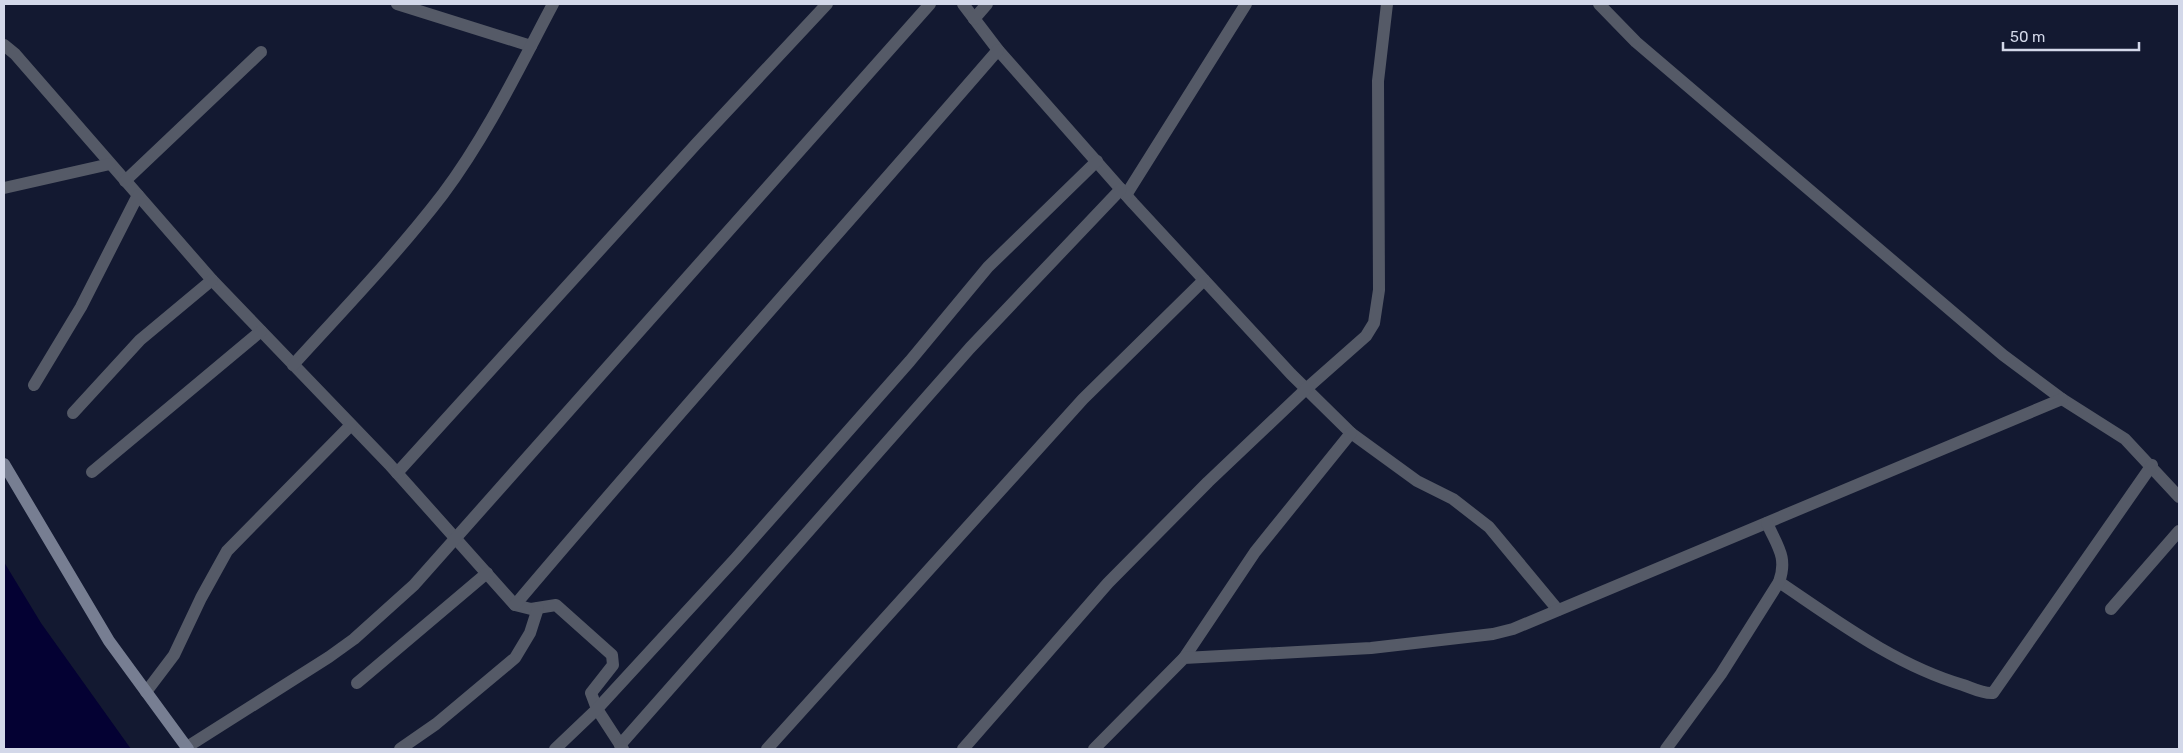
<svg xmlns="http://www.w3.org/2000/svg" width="2183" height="753" viewBox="0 0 2183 753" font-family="Rubik,sans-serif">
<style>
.water{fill:#040133}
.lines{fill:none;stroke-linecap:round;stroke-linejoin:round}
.street{stroke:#555a67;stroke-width:12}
.secondary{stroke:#777e92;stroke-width:12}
</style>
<rect width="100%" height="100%" fill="#131931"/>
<path class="water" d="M4,562L41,623L131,749H4Z"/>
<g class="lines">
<g class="street">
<path d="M397,4L531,46"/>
<path d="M963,4L998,50L1133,203L1291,374L1351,433L1417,481L1453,499L1489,527L1558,610"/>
<path d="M1599,4L1636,42L2003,355L2062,399L2125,439L2179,497"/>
<path d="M974,19L987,4"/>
<path d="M4,45L15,54L212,280L389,464L515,605L531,609L556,605L612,655L613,665L591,693L597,709L623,749"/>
<path d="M125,181L261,52"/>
<path d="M4,188L110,164"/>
<path d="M1126,195L1246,4"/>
<path d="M293,365C344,309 397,254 443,194C487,135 519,68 553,4"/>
<path d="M34,385L81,307L138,195"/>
<path d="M73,413L140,340L212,280"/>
<path d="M92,472L261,331"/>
<path d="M397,473L697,143L827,4"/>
<path d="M1779,582C1837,621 1895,665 1963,685C1972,688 1983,694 1993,693L2152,465"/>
<path d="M515,605C673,418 837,236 998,50"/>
<path d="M2111,609L2179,531"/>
<path d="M1184,658L1255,552L1351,433"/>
<path d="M357,683L487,573"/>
<path d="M146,692L174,655L201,598L227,551L351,425"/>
<path d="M620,745L970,348L1121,189"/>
<path d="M187,747L329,657L354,639L414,585L930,4"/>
<path d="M400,749L436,724L515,658L530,633L538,608"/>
<path d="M555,749L597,709L736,558L910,361L988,267L1097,161"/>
<path d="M767,749L1083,399L1204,280"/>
<path d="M963,749L1108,583L1208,482L1306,389L1366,336L1374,323L1379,290L1378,81L1387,4"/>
<path d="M1094,749L1184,658L1371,648L1493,634L1513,629L2062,399"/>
<path d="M1666,749L1721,674L1779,582C1788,557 1777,546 1767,523"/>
</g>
<path class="secondary" d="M4,464L109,641L188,749"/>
</g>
<rect width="2183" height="753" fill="none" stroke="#d3d8e9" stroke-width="10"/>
<path d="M2003 42v8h136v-8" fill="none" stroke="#d3d8e9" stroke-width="2.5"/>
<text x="2010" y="42" font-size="15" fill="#d3d8e9" stroke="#131931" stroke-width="4" paint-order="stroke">50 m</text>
</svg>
